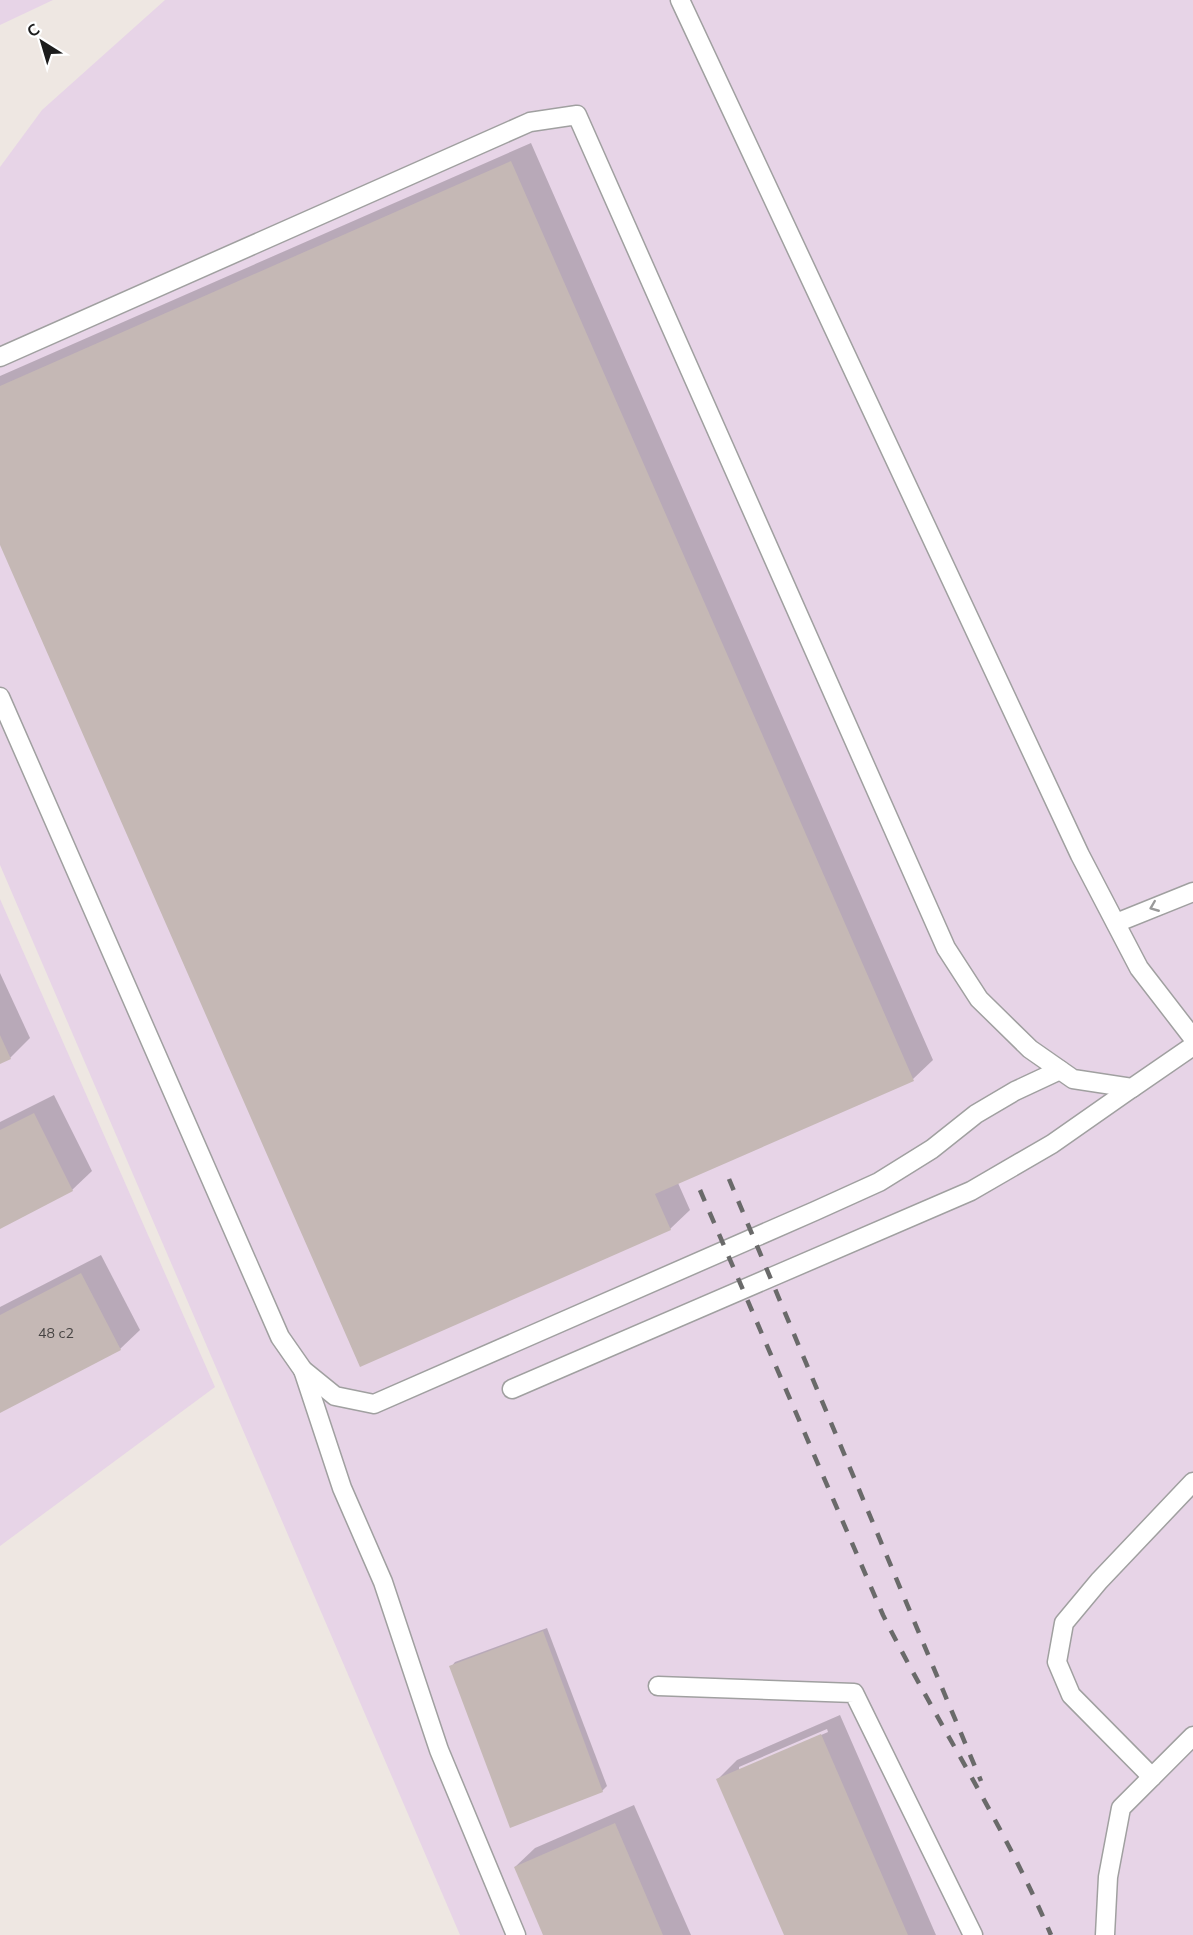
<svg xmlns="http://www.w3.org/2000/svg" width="1193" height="1935" viewBox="0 0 1193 1935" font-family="Mulish,sans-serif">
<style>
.industrial{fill:#e7d4e7}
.shadow{fill:#0003;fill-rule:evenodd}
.building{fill:#c5b8b5}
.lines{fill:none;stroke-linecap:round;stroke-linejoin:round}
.lane-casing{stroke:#a0a0a0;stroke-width:21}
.lane{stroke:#fff;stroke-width:18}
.rail{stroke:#6a6a6a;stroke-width:4.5;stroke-dasharray:12 12;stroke-linecap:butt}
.oneway{stroke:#999}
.labels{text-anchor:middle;stroke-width:4.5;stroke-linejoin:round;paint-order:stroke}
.number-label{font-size:14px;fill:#464342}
</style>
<rect width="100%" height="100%" fill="#eee7e2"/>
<g class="industrial">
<path d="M0,0H53L0,25Z"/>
<path d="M165,0H1193V1935H460L0,865V167L42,110Z"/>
<path d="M0,899L215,1387L0,1546Z"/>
</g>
<g class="shadow">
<path d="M531,143L933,1060L913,1079L678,1183L690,1210L670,1229L0,541V376Z"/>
<path d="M0,973L30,1038L10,1058L0,1062Z"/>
<path d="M54,1095L92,1171L72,1190L0,1227V1122Z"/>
<path d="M101,1255L140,1330L120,1349L0,1411V1307Z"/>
<path d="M547,1628L607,1786L602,1791L451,1667L455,1662Z"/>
<path d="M840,1715L936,1935H786L718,1779L737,1760ZM827,1729L828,1732L739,1771V1767Z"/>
<path d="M634,1805L691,1935H545L515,1867L535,1848Z"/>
</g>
<g class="building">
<path d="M511,161L914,1081L655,1194L671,1230L360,1367L0,545V386Z"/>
<path d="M0,1035L11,1059L0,1064Z"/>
<path d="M34,1113L73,1191L0,1229V1130Z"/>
<path d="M81,1273L121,1350L0,1413V1315Z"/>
<path d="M543,1631L603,1792L510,1828L449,1666Z"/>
<path d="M821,1734L908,1935H784L716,1779Z"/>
<path d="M615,1823L663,1935H543L514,1867Z"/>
</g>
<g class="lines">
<defs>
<g id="lane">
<path d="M680,0L1080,855L1139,968L1193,1038"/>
<path d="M0,357L530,122L577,115L946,948L979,999L1030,1049L1073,1079L1132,1088L1193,1046"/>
<path d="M0,697L280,1337L303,1370L335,1396L374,1404L815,1211L879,1182L932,1149L976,1114L1015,1091L1060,1070"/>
<path d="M1116,923L1193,892"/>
<path d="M303,1370L342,1488L383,1582L439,1750L516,1935"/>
<path d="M512,1389L971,1191L1052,1144L1132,1088"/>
<path d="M658,1686L854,1693L973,1935"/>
<path d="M1152,1777L1071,1695L1057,1662L1064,1623L1099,1581L1193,1482"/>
<path d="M1105,1935L1108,1877L1121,1808L1193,1736"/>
</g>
</defs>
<use href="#lane" class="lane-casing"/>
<use href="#lane" class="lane"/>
<g class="rail">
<path d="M729,1179L981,1781"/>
<path d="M700,1190L883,1615C937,1723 1004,1824 1051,1935"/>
</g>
</g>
<defs><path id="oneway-chevron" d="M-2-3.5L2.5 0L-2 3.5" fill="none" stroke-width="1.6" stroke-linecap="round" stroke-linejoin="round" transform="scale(1.5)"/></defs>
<use class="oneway" href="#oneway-chevron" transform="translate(1154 907) rotate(158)"/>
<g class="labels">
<g class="number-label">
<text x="56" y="1338">48 с2</text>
</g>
</g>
<g transform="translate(42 42) rotate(323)" stroke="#ffffff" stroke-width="4.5" paint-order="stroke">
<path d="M0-4.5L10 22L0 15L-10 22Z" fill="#1c1c1c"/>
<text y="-9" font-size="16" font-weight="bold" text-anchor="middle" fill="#1c1c1c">С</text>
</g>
</svg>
